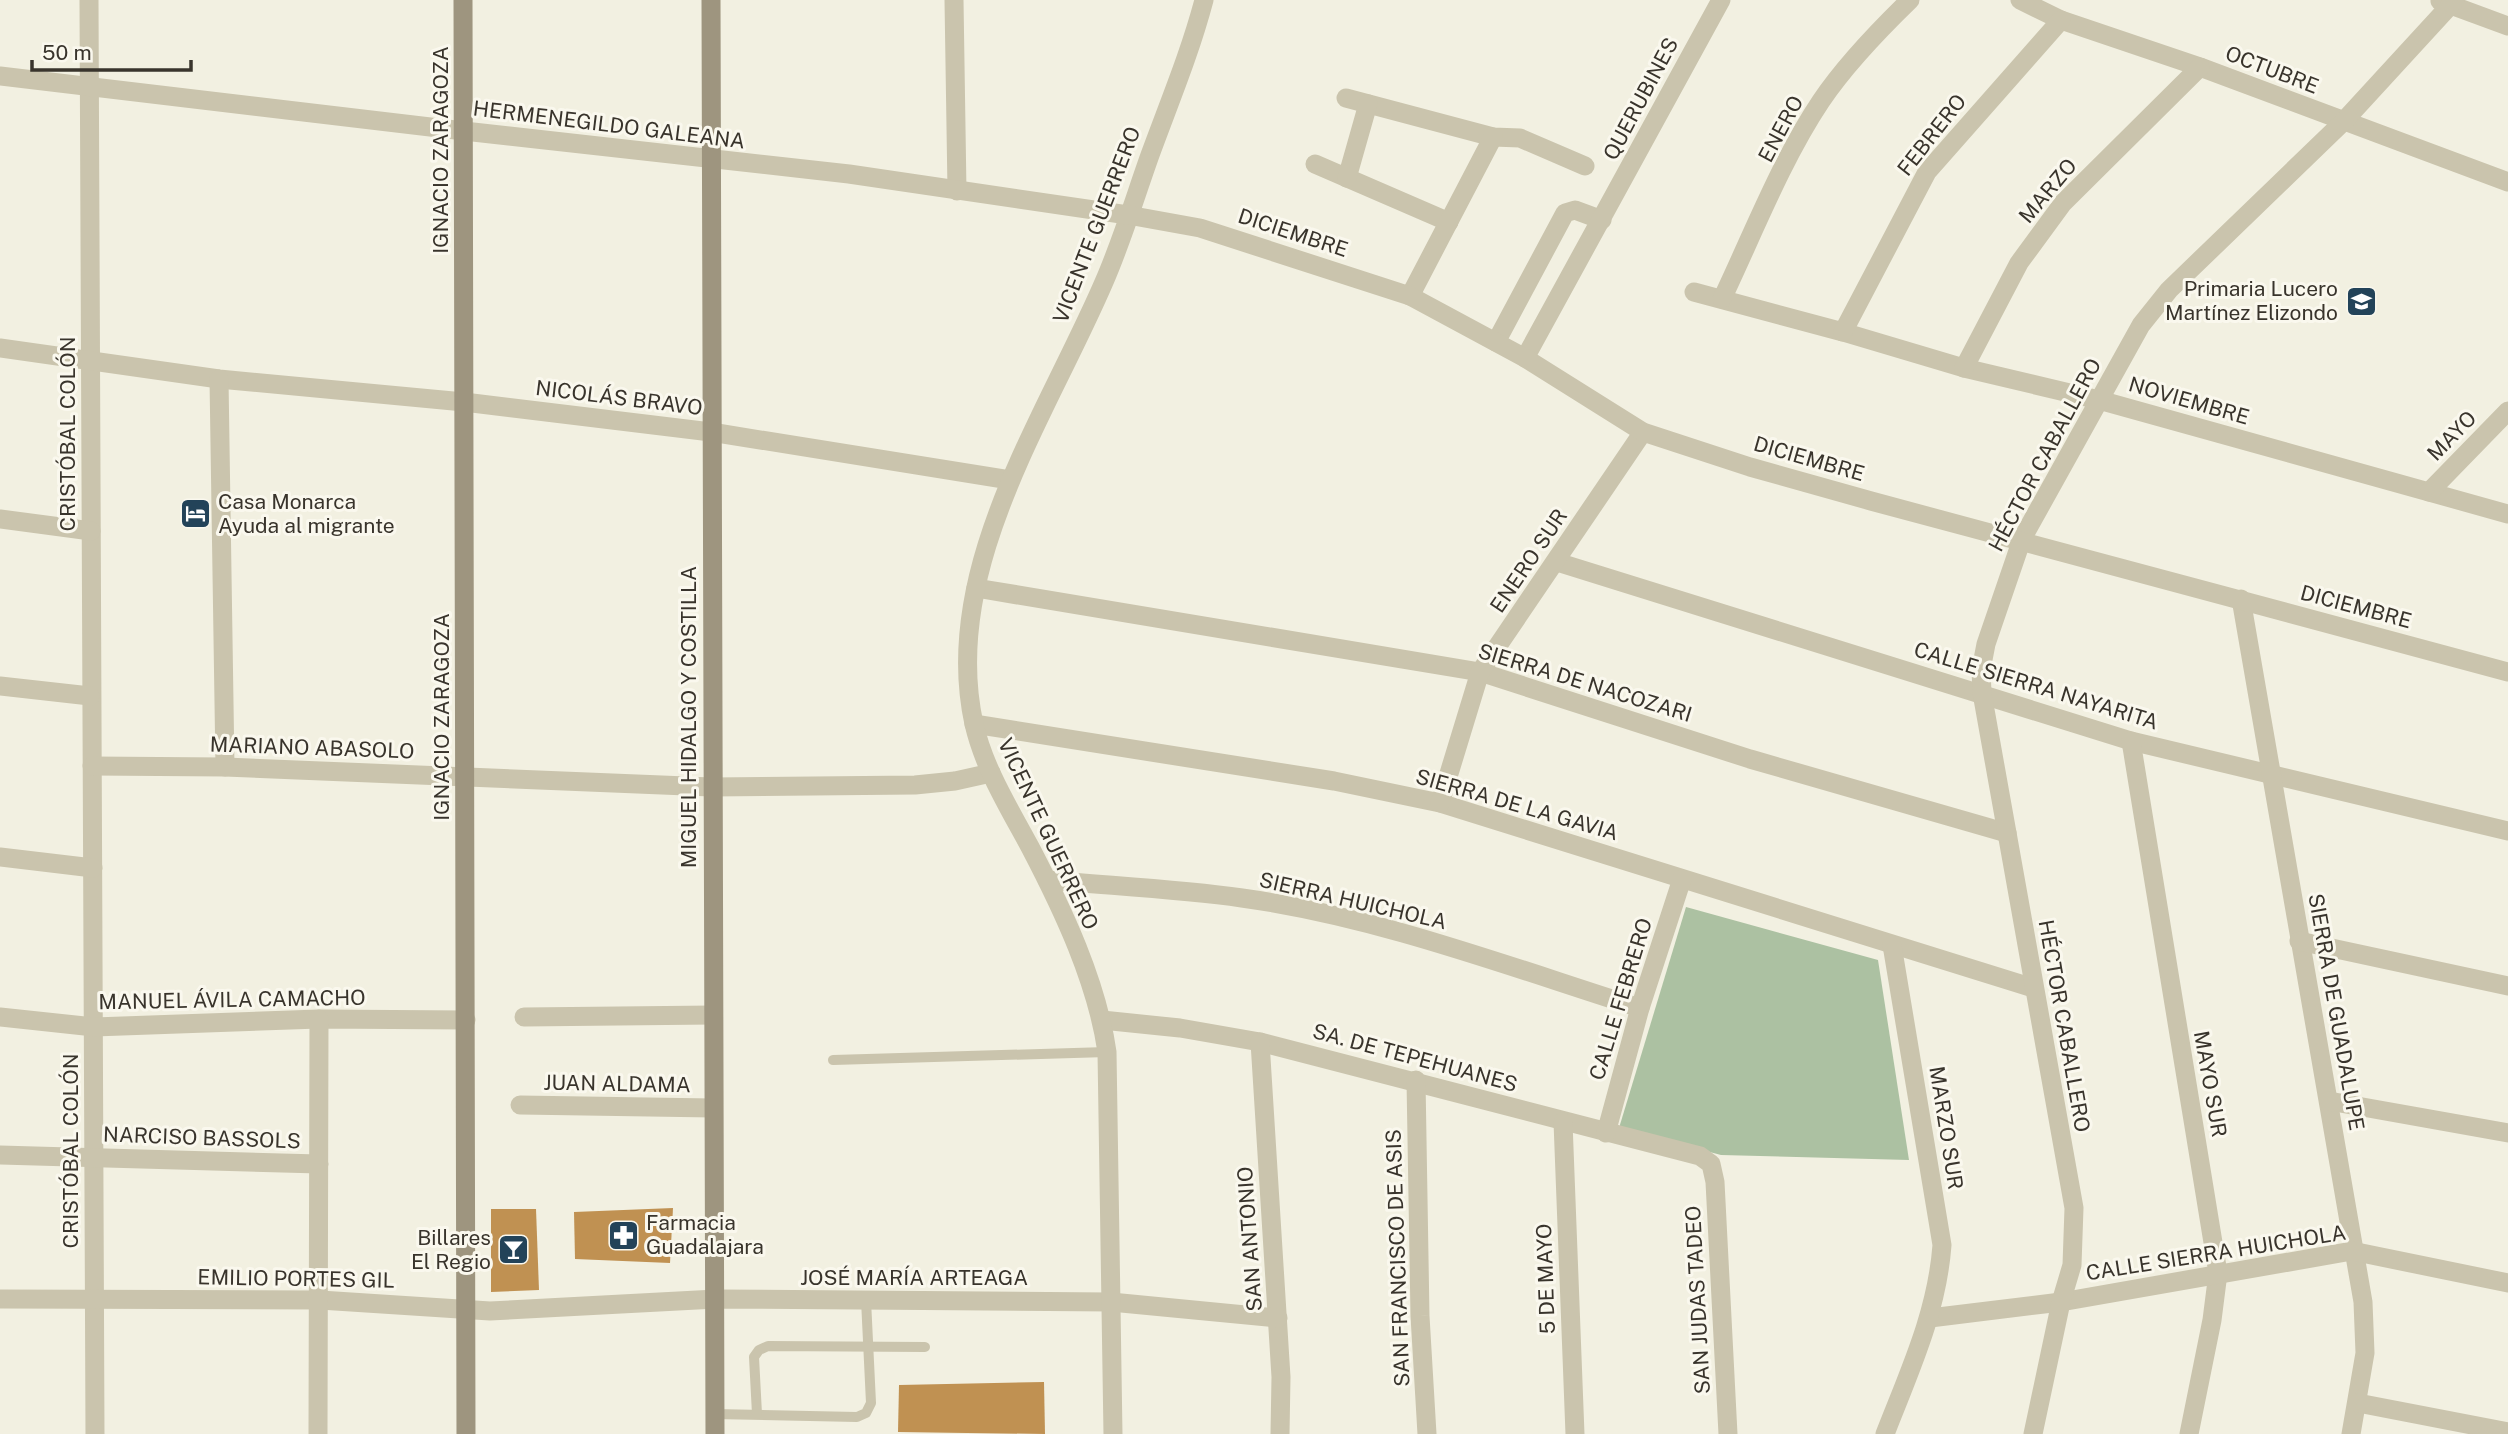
<svg xmlns="http://www.w3.org/2000/svg" width="2508" height="1434" viewBox="0 0 2508 1434" font-family="'Public Sans',sans-serif">
<style>
.green{fill:#acc1a2}
.building{fill:#c09152}
.lines{fill:none;stroke-linecap:round;stroke-linejoin:round}
.service{stroke:#cac4ad;stroke-width:10}
.minor{stroke:#cac4ad;stroke-width:19}
.tertiary{stroke:#cac4ad;stroke-width:19}
.secondary{stroke:#9e957f;stroke-width:19}
.labels{text-anchor:middle;stroke-width:6;stroke-linejoin:round;paint-order:stroke}
.street-label{font-size:21px;fill:#39342c;stroke:#faf8ee}
.poi-label{font-size:21px;fill:#39342c;stroke:#faf8ee;text-anchor:end}
</style>
<rect width="100%" height="100%" fill="#f2f0e1"/>
<path class="green" d="M1686,907L1878,960L1909,1160L1721,1155L1619,1128Z"/>
<g class="building">
<path d="M673,1208L670,1263L575,1259L574,1212Z"/>
<path d="M491,1209H536L539,1290L491,1292Z"/>
<path d="M1044,1382L1045,1434L898,1432L899,1385Z"/>
</g>
<g class="lines">
<g class="service">
<path d="M833,1060L1107,1052"/>
<path d="M714,1414L857,1417L866,1413L871,1403L866,1300"/>
<path d="M757,1414L754,1357L759,1350L768,1346L925,1347"/>
</g>
<g class="minor">
<path d="M89,0L95,1434"/>
<path d="M954,0L957,191"/>
<path d="M2020,0L2061,20L2200,67L2508,182"/>
<path d="M2440,1L2508,26"/>
<path d="M0,76L464,131"/>
<path d="M1346,98L1493,137L1520,138L1585,166"/>
<path d="M1315,164L1449,222"/>
<path d="M1347,178L1368,104"/>
<path d="M1694,292L1843,332L1964,368L2099,400L2508,514"/>
<path d="M1410,296L1493,137"/>
<path d="M1722,299C1752,236 1782,159 1821,101C1846,64 1878,31 1910,0"/>
<path d="M1843,332L1927,172L2061,20"/>
<path d="M1496,342L1565,213L1575,210L1602,220"/>
<path d="M0,348L219,379L464,402L711,432L1010,480"/>
<path d="M1525,358L1721,0"/>
<path d="M1964,368L2019,263L2063,203L2200,67"/>
<path d="M219,379L225,767"/>
<path d="M2429,492L2508,411"/>
<path d="M0,519L91,531"/>
<path d="M1557,562L2131,741L2508,831"/>
<path d="M976,588L1480,672L1750,759L2007,833"/>
<path d="M2241,599L2363,1302L2365,1353L2351,1434"/>
<path d="M0,686L90,696"/>
<path d="M974,724L1334,781L1440,803L2033,988"/>
<path d="M2131,741L2218,1273L2212,1320L2189,1434"/>
<path d="M92,766L225,767L711,787L915,785L955,781L991,773"/>
<path d="M1440,803L1480,672L1643,432"/>
<path d="M0,857L93,868"/>
<path d="M1047,880C1112,886 1178,889 1242,898C1378,917 1510,967 1640,1008"/>
<path d="M2299,941L2508,986"/>
<path d="M0,1017L94,1027L319,1019L466,1020"/>
<path d="M524,1017L713,1015"/>
<path d="M1102,1020L1180,1028L1260,1042L1700,1156L1711,1164L1715,1182L1728,1434"/>
<path d="M1260,1042L1281,1377L1280,1434"/>
<path d="M1416,1080L1420,1316L1427,1434"/>
<path d="M2329,1101L2508,1133"/>
<path d="M520,1105L713,1108"/>
<path d="M1563,1122L1575,1434"/>
<path d="M1606,1133L1640,1008L1682,879"/>
<path d="M0,1155L319,1164"/>
<path d="M0,1299L320,1300L490,1311L716,1299L1111,1302L1278,1318"/>
<path d="M1930,1318L2061,1302L2352,1251L2508,1283"/>
<path d="M2358,1403L2508,1432"/>
<path d="M318,1434L319,1019"/>
<path d="M1113,1434L1107,1052C1097,982 1063,910 1030,847C1009,808 984,768 974,724C940,570 1046,417 1104,282C1122,241 1135,197 1150,155C1169,103 1190,53 1204,0"/>
<path d="M1885,1434C1909,1372 1937,1313 1942,1245L1892,945"/>
<path d="M2033,1434L2061,1302L2072,1265L2074,1208L1982,693L1981,670L1986,644L2022,539L2141,325L2169,290L2343,122L2455,0"/>
</g>
<path class="tertiary" d="M464,131L849,174L1128,215L1200,228L1410,296L1525,358L1643,432L1750,467L1871,501L2508,672"/>
<g class="secondary">
<path d="M463,0L466,1434"/>
<path d="M711,0L715,1434"/>
</g>
</g>
<defs>
<symbol id="school-square" viewBox="-11 -11 22 22"><rect x="-9" y="-9" width="18" height="18" rx="4" fill="#234359" stroke="#faf8ee"/><path d="M0-5L7-2L0 1L-7-2ZM-4 1L0 2.5L4 1V4Q0 6-4 4Z" fill="#fff"/></symbol>
<symbol id="hotel-square" viewBox="-11 -11 22 22"><rect x="-9" y="-9" width="18" height="18" rx="4" fill="#234359" stroke="#faf8ee"/><path d="M-6-4.5h1.5V1H6V5H4.5V3h-9V5H-6ZM-4 0a1.8 1.8 0 1 1 3.6 0ZM.5 0V-2.5h3Q6-2.5 6 0Z" fill="#fff"/></symbol>
<symbol id="pharmacy-square" viewBox="-11 -11 22 22"><rect x="-9" y="-9" width="18" height="18" rx="4" fill="#234359" stroke="#faf8ee"/><path d="M-2-6h4v4h4v4h-4v4h-4v-4h-4v-4h4Z" fill="#fff"/></symbol>
<symbol id="bar-square" viewBox="-11 -11 22 22"><rect x="-9" y="-9" width="18" height="18" rx="4" fill="#234359" stroke="#faf8ee"/><path d="M-6-5H6L.8 .8V4.5H3.5V6h-7V4.5H-.8V.8Z" fill="#fff"/></symbol>
</defs>
<g fill-rule="evenodd">
<use href="#school-square" x="2344" y="284" width="35" height="35"/>
<use href="#hotel-square" x="178" y="496" width="35" height="35"/>
<use href="#pharmacy-square" x="606" y="1218" width="35" height="35"/>
<use href="#bar-square" x="496" y="1232" width="35" height="35"/>
</g>
<g class="labels">
<g class="street-label">
<text transform="translate(2272 70) rotate(21)" y="7">OCTUBRE</text>
<text transform="translate(1641 99) rotate(-62)" y="7">QUERUBINES</text>
<text transform="translate(609 125) rotate(7)" y="7">HERMENEGILDO GALEANA</text>
<text transform="translate(1781 129) rotate(-62)" y="7">ENERO</text>
<text transform="translate(1932 135) rotate(-52)" y="7">FEBRERO</text>
<text transform="translate(441 150) rotate(-90)" y="7">IGNACIO ZARAGOZA</text>
<text transform="translate(2048 191) rotate(-50)" y="7">MARZO</text>
<text transform="translate(1097 225) rotate(-69)" y="7">VICENTE GUERRERO</text>
<text transform="translate(1293 233) rotate(18)" y="7">DICIEMBRE</text>
<text transform="translate(619 398) rotate(7)" y="7">NICOLÁS BRAVO</text>
<text transform="translate(2189 401) rotate(16)" y="7">NOVIEMBRE</text>
<text transform="translate(68 434) rotate(-90)" y="7">CRISTÓBAL COLÓN</text>
<text transform="translate(2452 436) rotate(-46)" y="7">MAYO</text>
<text transform="translate(2045 455) rotate(-62)" y="7">HÉCTOR CABALLERO</text>
<text transform="translate(1809 459) rotate(16)" y="7">DICIEMBRE</text>
<text transform="translate(1529 561) rotate(-56)" y="7">ENERO SUR</text>
<text transform="translate(2356 607) rotate(15)" y="7">DICIEMBRE</text>
<text transform="translate(1585 683) rotate(17)" y="7">SIERRA DE NACOZARI</text>
<text transform="translate(2036 686) rotate(17)" y="7">CALLE SIERRA NAYARITA</text>
<text transform="translate(442 717) rotate(-90)" y="7">IGNACIO ZARAGOZA</text>
<text transform="translate(689 717) rotate(-90)" y="7">MIGUEL HIDALGO Y COSTILLA</text>
<text transform="translate(312 748) rotate(2)" y="7">MARIANO ABASOLO</text>
<text transform="translate(1517 805) rotate(16)" y="7">SIERRA DE LA GAVIA</text>
<text transform="translate(1048 834) rotate(65)" y="7">VICENTE GUERRERO</text>
<text transform="translate(1353 901) rotate(13)" y="7">SIERRA HUICHOLA</text>
<text transform="translate(1621 999) rotate(-73)" y="7">CALLE FEBRERO</text>
<text transform="translate(232 1000) rotate(-1)" y="7">MANUEL ÁVILA CAMACHO</text>
<text transform="translate(2336 1012) rotate(80)" y="7">SIERRA DE GUADALUPE</text>
<text transform="translate(2064 1026) rotate(80)" y="7">HÉCTOR CABALLERO</text>
<text transform="translate(1415 1058) rotate(15)" y="7">SA. DE TEPEHUANES</text>
<text transform="translate(617 1084) rotate(1)" y="7">JUAN ALDAMA</text>
<text transform="translate(2210 1084) rotate(80)" y="7">MAYO SUR</text>
<text transform="translate(1946 1128) rotate(81)" y="7">MARZO SUR</text>
<text transform="translate(202 1138) rotate(2)" y="7">NARCISO BASSOLS</text>
<text transform="translate(71 1151) rotate(-90)" y="7">CRISTÓBAL COLÓN</text>
<text transform="translate(1250 1239) rotate(-94)" y="7">SAN ANTONIO</text>
<text transform="translate(2216 1253) rotate(-9)" y="7">CALLE SIERRA HUICHOLA</text>
<text transform="translate(1398 1258) rotate(-92)" y="7">SAN FRANCISCO DE ASIS</text>
<text x="914" y="1285">JOSÉ MARÍA ARTEAGA</text>
<text transform="translate(296 1279) rotate(1)" y="7">EMILIO PORTES GIL</text>
<text transform="translate(1546 1279) rotate(-92)" y="7">5 DE MAYO</text>
<text transform="translate(1698 1300) rotate(-93)" y="7">SAN JUDAS TADEO</text>
</g>
<g class="poi-label">
<text x="2338" y="296">Primaria Lucero<tspan x="2338" dy="24">Martínez Elizondo</tspan></text>
<text x="218" y="509" text-anchor="start">Casa Monarca<tspan x="218" dy="24">Ayuda al migrante</tspan></text>
<text x="646" y="1230" text-anchor="start">Farmacia<tspan x="646" dy="24">Guadalajara</tspan></text>
<text x="491" y="1245">Billares<tspan x="491" dy="24">El Regio</tspan></text>
</g>
</g>
<path d="M32 60v10h159v-10" fill="none" stroke="#39342c" stroke-width="3.5"/>
<text x="42" y="60" font-size="21" fill="#39342c" stroke="#faf8ee" stroke-width="5" paint-order="stroke">50 m</text>
</svg>
